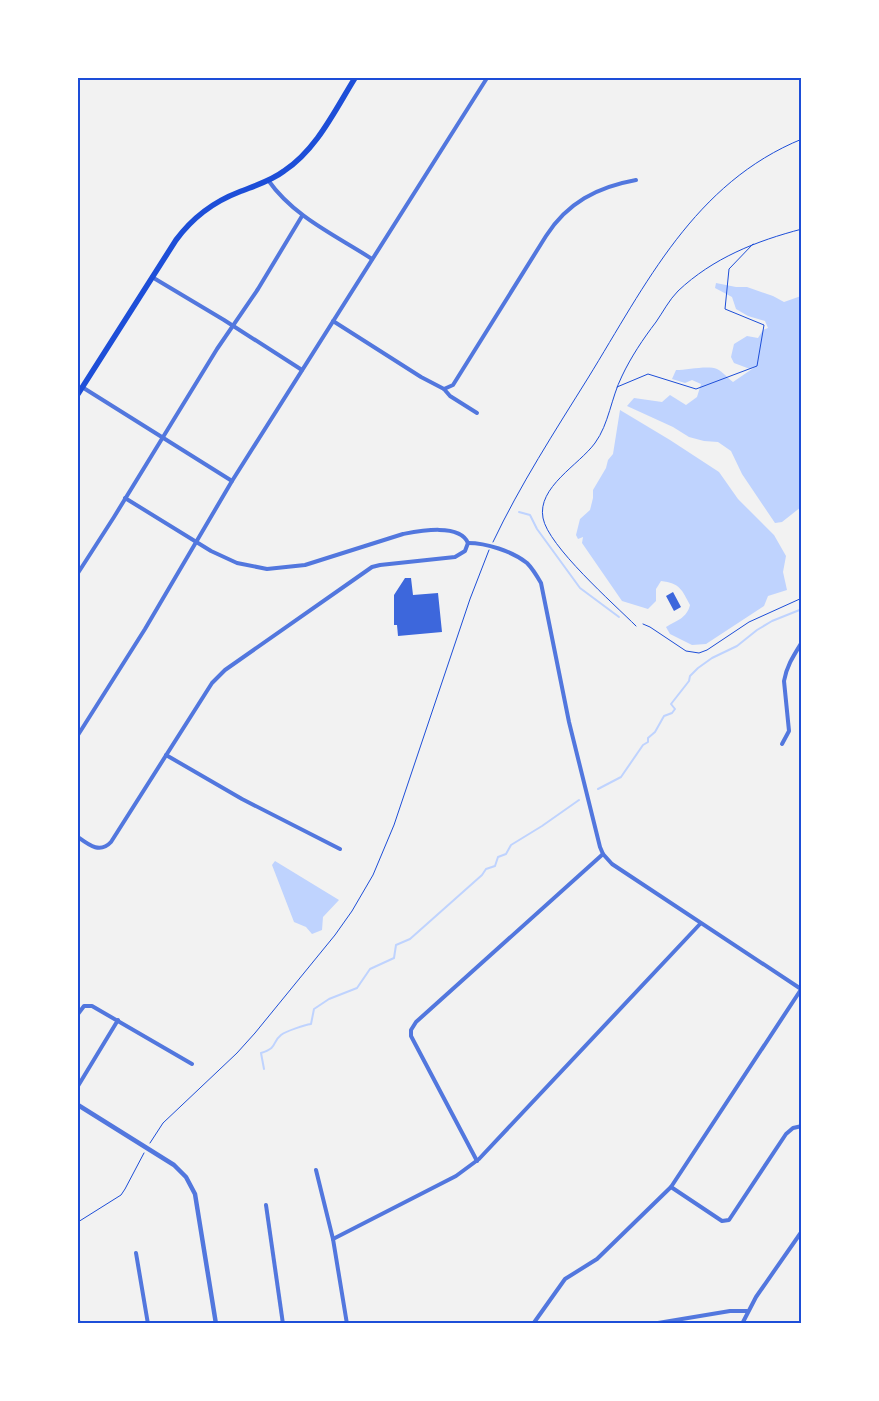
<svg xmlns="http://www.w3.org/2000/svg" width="879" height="1401" viewBox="0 0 879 1401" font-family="'Work Sans',sans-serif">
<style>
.water{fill:#bfd3fe}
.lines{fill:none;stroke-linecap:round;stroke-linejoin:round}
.stream{stroke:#bfd3fe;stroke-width:2}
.building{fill:#3d67dc}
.path{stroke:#1d4ed8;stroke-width:1}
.minor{stroke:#5277de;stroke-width:4}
.tertiary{stroke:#5277de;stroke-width:4.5}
.primary{stroke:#1d4ed8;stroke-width:5.5}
.neatline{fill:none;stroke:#1d4ed8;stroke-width:2}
</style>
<rect width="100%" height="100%" fill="#f2f2f2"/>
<g class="water">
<path d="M716,283L736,287H747L773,296L784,302L801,296V507L782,522L775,523L742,474L731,451L718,442L704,441L689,437L673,427L627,406L634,398L662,402L670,395L686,405L697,397L701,384L692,380L685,383L672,379L676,370C687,370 708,365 717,369C723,372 728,378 733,382L755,367L750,369L734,363L731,357L734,344L747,336L758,338L763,330L768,328L765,321L748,316L736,309L732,297L715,288Z"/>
<path d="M620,410L670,440L719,472L738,499L774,535L786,556L783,572L787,590L768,596L764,606L706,644L692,645L670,634L666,627C676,621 687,618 690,605C682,590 680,583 661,581L656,589V601L648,609L622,601L582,543L583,537L578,539L576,535L580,519L590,510L593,498V490L606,468L608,460L613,454Z"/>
<path d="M275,861L339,900L323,917L322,930L312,934L306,927L294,922L272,865Z"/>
</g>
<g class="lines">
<g class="stream">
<path d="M519,512L530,515L537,529L580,588L619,617"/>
<path d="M598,789L621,777L643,745L648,742V738L655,732L664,716L672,713L675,709L671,704L689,681L690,676L698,668L712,658L737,646L757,630L772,621L802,609"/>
<path d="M264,1069L261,1053C279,1047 271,1043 281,1035C286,1031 305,1025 311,1024L314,1009L329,999L357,988L370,969L394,958L396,945L410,939L482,875L486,869L495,866L498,857L506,854L511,845L542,826L579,800"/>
</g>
</g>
<g class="building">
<path d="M405,578H411L413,595L438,593L442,632L398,636L397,625H394V595Z"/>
<path d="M673,592L681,607L674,611L666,596Z"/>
</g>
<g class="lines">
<g class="path">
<path d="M617,387L648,374L696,389L757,366L764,325L725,309L729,269L753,244"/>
<path d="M493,542C520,485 555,431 588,378C646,284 694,183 802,139"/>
<path d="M643,624L650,627L686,651L699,653L707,650L749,622L802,598"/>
<path d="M636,626C614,604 548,546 543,518C537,487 579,465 595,443C609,424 611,398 622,376C631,357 643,339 656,322C663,312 669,300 678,291C713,258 756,241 802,229"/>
<path d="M150,1143L163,1123L237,1053L255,1033L335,935L352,911L373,875L394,825L470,599L489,550"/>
<path d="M78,1222L121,1195L125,1189L144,1153"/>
</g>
<g class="minor">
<path d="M268,180C294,217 335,235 372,259"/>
<path d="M152,277L224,320L302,370"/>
<path d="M333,321L421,377L444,389L450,396L477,413"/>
<path d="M82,387L232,481"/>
<path d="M444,389L453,385L546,236C567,203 597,187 636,180"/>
<path d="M125,498L211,551L237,563L267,569L305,565L403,534C419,531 460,523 468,543"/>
<path d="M468,543C486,543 512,551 527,563C533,569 537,576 541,583L569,722L600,847L603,854L612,864L801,989"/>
<path d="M78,573L114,517L217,349L258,289L302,216"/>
<path d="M78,735L145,629L232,481L487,78"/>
<path d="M782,744L789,731L784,681C787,665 794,655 802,642"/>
<path d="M166,755L242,799L340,849"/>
<path d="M78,837C89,845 100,854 111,842L212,683L225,670L372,567L380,565L455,557L465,551L468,543"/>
<path d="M78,1014L84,1006H92L192,1064"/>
<path d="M78,1086L118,1020"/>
<path d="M477,1161L411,1036V1030L416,1022L603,854"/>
<path d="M316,1170L333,1239L347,1324"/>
<path d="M671,1187L722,1221L729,1220L786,1134L793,1128L802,1126"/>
<path d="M266,1205L283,1324"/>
<path d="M333,1239L456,1176L479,1159L700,924"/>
<path d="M136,1253L148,1324"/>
<path d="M78,1320L79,1324"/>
<path d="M533,1324L565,1279L597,1259L671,1187L802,988"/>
<path d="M652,1324L730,1311H747"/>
<path d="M742,1324L756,1297L802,1231"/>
</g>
<path class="tertiary" d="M78,1105L174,1165L186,1177L195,1194L216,1324"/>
<path class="primary" d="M78,394L176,240C193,217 213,202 239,192C254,186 271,181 284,171C317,149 335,110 355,78"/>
</g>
<rect width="879" height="1401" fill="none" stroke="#ffffff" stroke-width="158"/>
<rect x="79" y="79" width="721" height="1243" class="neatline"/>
</svg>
